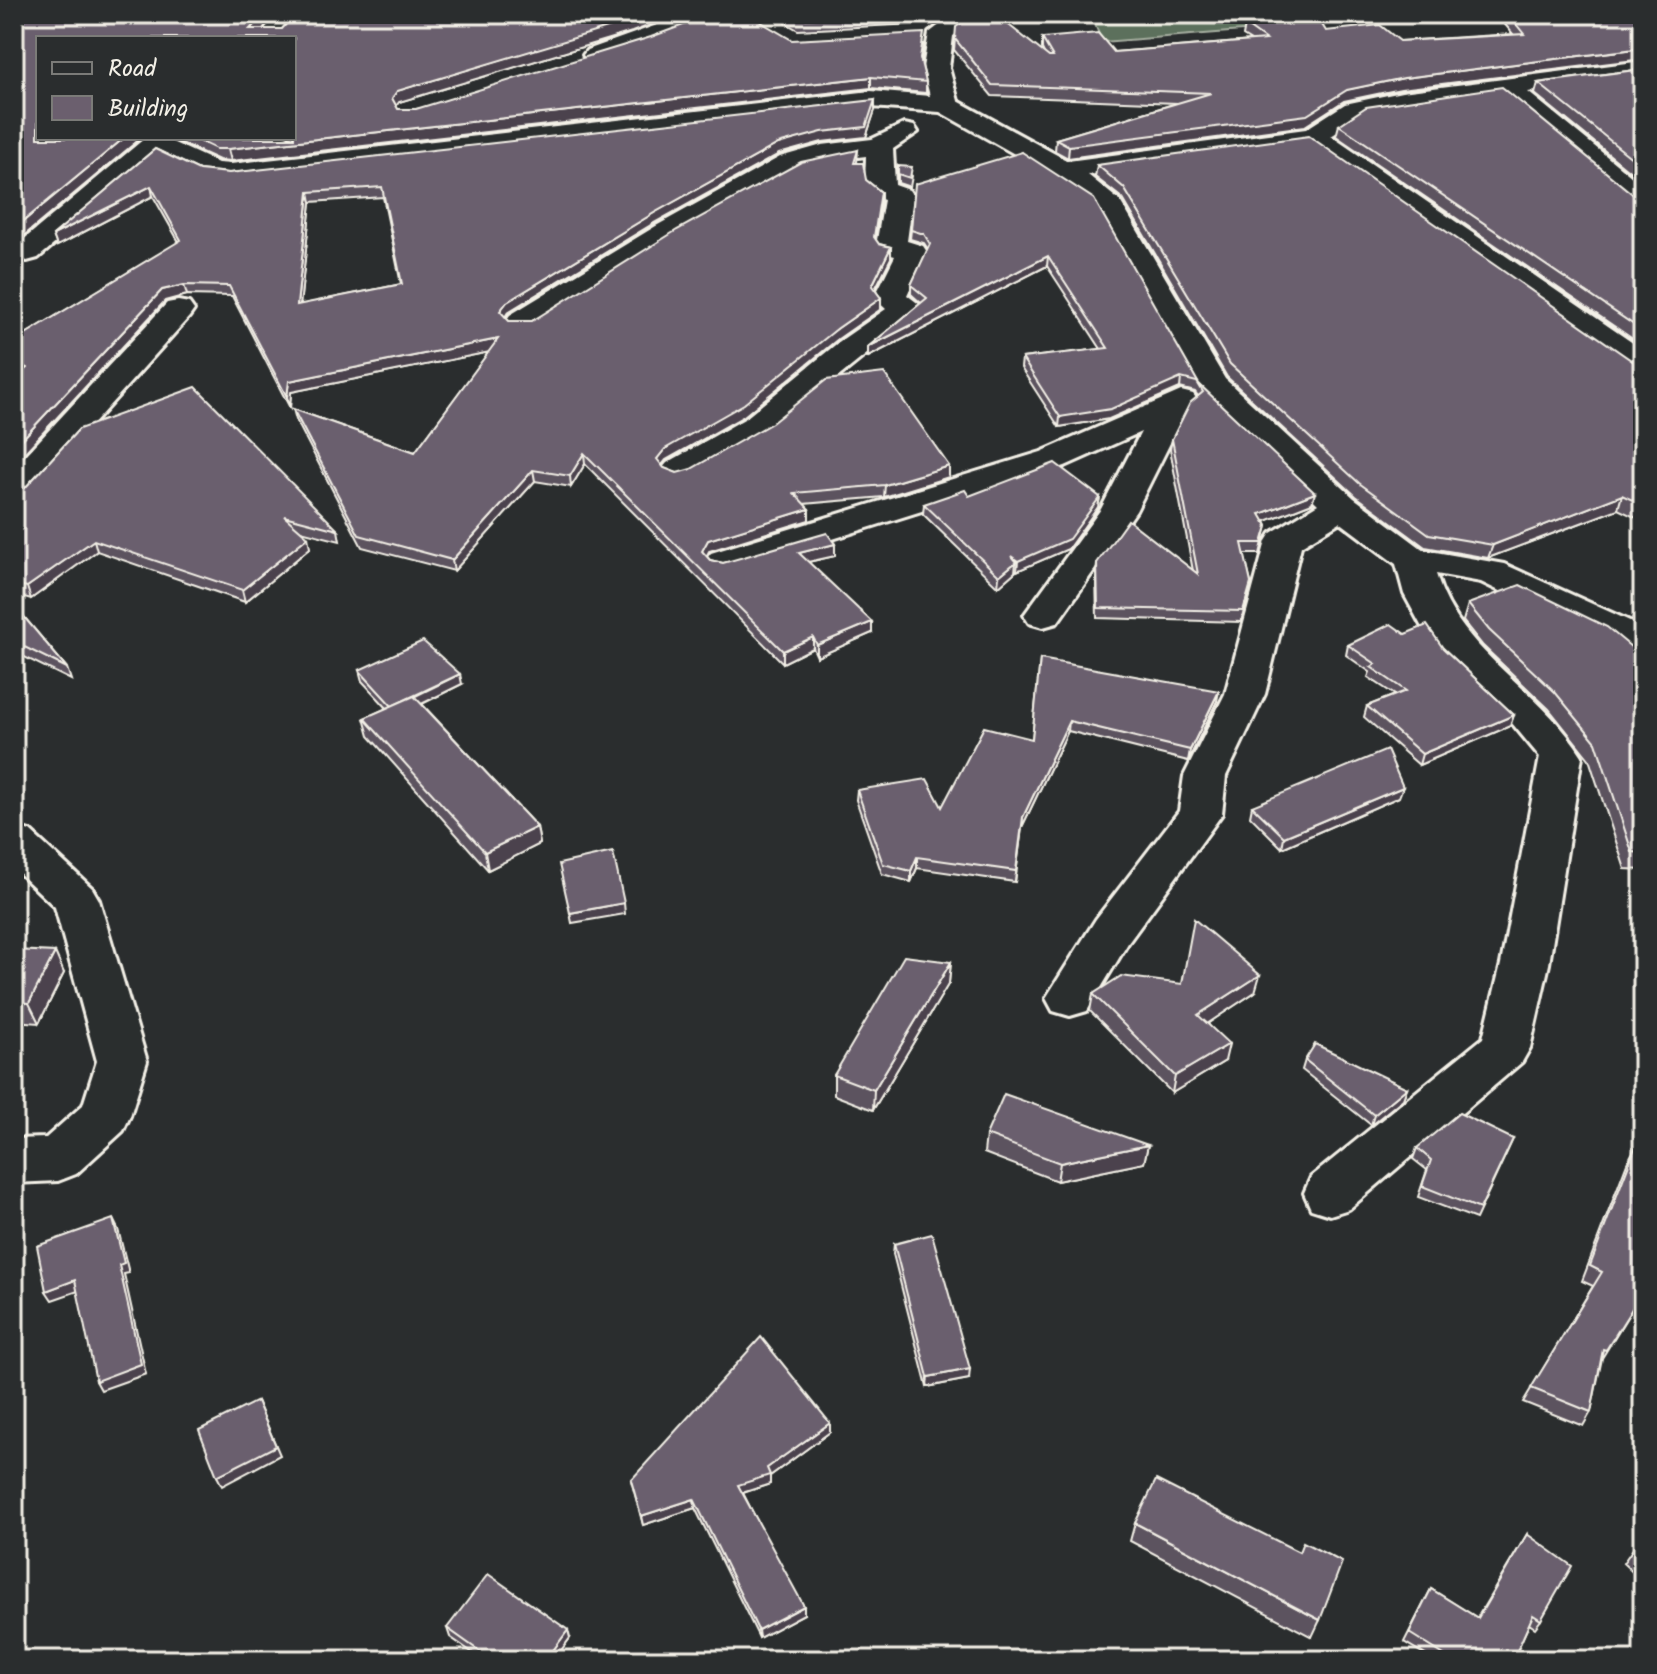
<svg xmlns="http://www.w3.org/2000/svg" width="1657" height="1674" viewBox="0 0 1657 1674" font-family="Kalam,sans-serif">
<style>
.green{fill:#5b705b;stroke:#a8b0a2;stroke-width:2}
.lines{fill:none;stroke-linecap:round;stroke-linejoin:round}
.minor-casing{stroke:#f4f1e8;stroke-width:6}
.minor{fill:#2a2d2e;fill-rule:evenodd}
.wall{fill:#5c525f;stroke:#f4f1e8;stroke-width:2;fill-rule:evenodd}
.shaded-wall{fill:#4b424d;stroke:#f4f1e8;stroke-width:2}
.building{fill:#6b5f6e;stroke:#f4f1e8;stroke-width:2;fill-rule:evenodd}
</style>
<rect width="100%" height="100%" fill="#2a2d2e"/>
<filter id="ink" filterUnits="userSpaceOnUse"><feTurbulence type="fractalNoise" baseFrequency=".0125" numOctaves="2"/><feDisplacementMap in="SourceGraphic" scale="16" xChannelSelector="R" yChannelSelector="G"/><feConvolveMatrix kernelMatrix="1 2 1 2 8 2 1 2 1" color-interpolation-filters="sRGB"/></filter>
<g filter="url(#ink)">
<path class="green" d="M1091,14H1457L1102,42Z"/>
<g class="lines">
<defs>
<g id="minor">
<path d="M280,14H306L282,38H255Z"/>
<path d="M688,14H723L720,19L605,60H587L583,55L587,50Z"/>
<path d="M954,14H983L953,36L949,68L958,101L1068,161L1306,129L1345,104L1402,92L1643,61V77L1528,92L1643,186V209L1633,206L1500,95L1363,116L1331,136L1643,350V375L1631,372L1308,145L1088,175L1120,201L1225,379L1354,498L1424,550L1504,564L1643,627V652L1605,642L1481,582L1436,574C1459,653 1540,688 1582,756L1549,964L1530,1048L1522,1062L1349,1209L1330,1215L1311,1209L1304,1193L1311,1177L1483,1038L1501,964L1540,757L1507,717L1442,656L1424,631L1404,594L1396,564L1340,522L1301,546L1265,694L1226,776L1222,814L1128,943L1087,1011L1070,1016L1053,1011L1046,998L1096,919L1179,811L1184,776L1225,694L1266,541L1271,533L1318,504L1200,392L1095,206L1045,171L940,112L871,107L231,180L203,177L157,156L38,258L27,261L14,255L16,246L145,138H175L172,142L218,163L231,164L871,91L930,96L923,68L929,33Z"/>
<path d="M904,124L914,126L918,132L893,149L895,185L909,190L913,196L907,241L923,246L927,252L907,295L924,308L770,432L691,477L679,481L667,477L661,470L667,463L746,418L840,341L886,309L874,298L895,256L880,252L876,246L884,200C860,192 866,178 866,156L825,161L800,169L676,238L532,329H510L505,322L510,315L656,226L780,157L822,145L872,139Z"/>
<path d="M178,301L189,303L194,310L189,317L27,497L14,500V468L167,303Z"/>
<path d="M1181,391L1193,394L1198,401L1186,411L1136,511L1057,623L1043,627L1029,623L1024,615L1101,509L1141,432L1065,466L737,569L724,572L711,569L705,561L711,553L1041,452Z"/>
<path d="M14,826L30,831L92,888L99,900L147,1061L130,1116L123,1131L76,1174L58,1181L14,1183V1139L46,1138L83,1105L97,1061L55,907L14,868Z"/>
</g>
</defs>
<use href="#minor" class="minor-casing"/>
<use href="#minor" class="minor"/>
</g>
<g class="wall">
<path d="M14,14H276L262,29H282L295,14H680L632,32L399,102L396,106L398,109H416L792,40L924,44L921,61L926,82V93L871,88L231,161L219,160L177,141L176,138H294L38,38L14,244Z"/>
<path d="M770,14H949L934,23L798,30Z"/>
<path d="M1504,14H1643L1401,89L1344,101L1305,126L1068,158L1055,151L1056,139L1177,103L992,96L954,50L955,39L1044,53L1042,49V38L1114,52L1251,41L1243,36L1245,25L1326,31L1400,41L1513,34L1502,21Z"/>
<path d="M1643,69V182L1535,94L1538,83Z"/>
<path d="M875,110L866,137L822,142L779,154L654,223L508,312L505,317L509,321H532L858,150L857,163L866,180L881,192V202L875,239L879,244L891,247V258L875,290L881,298V309L838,339L744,416L666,460L662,465L664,468L677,473L949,466V477L884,497L804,504L809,520L709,551L706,556L710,560L723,563L835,544V556L808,562L872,633L817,657L813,648L783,663L585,464L571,487L535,481L454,571L362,547L296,420L293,409L415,452L489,352L291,392L290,408L232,296L187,295L165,301L18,375L14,373V341L179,242L153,196L57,246L53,235L155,149L199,170L229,173ZM383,197L401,284L300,305L311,202Z"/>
<path d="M1339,125L1643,198V346L1336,136Z"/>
<path d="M1022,152L1199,384L1312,503L1265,521L1267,526L1260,554H1244L1251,583L1241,622L1097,618L1096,573L1097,563L1193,571L1170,449L1172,439L1198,396L1195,392L1180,388L1109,419L1059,427L1021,368L1022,358L1101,349L1047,266L868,357V347L921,303L911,294V285L928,249L924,243L910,239L911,230Z"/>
<path d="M1097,165L1643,364V521L1618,509L1488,558L1425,547L1356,496L1227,377L1123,199L1095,177Z"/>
<path d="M898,166L912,176L910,187L898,183Z"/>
<path d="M79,429L338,530L340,541L301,531L310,548L245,602L97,551L31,599L14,594V490L25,488Z"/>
<path d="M969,496L1100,497L1098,507L1068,549L1017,571L1015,570V572L998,587L923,514L924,504Z"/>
<path d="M1468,604L1643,657V870L1625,869L1589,759L1549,709L1483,646L1463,621Z"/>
<path d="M14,605L67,668L71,680L14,652Z"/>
<path d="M1405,634L1443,648L1514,715L1510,726L1419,765L1364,717L1367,706L1395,695L1368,677L1370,672L1346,655L1348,645Z"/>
<path d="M1040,659L1217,701L1188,761L1068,731L1022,827L1015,882L917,868L911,882L882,874L856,800L857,790L942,807L1032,739Z"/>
<path d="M359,670L462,684L422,704L537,827L540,844L488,870L369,736L364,718L387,708L362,681Z"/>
<path d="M1399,797L1282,848L1250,816L1252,806Z"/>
<path d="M14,950L64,973L39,1023L14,1021Z"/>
<path d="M951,962L949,983L873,1110L834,1095V1075Z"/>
<path d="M1181,984L1255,992L1208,1023L1225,1061L1172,1093L1090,1011L1093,994Z"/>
<path d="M1305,1060L1407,1088L1403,1099L1371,1125L1302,1070Z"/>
<path d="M986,1135L1148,1145L1144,1163L1057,1181L984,1153Z"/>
<path d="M1513,1139L1476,1219L1418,1197L1427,1170L1413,1159L1417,1148Z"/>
<path d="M1635,1148L1643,1291L1602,1358L1591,1412L1583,1426L1523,1402L1593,1286L1582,1281L1627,1163Z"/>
<path d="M894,1244L969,1379L927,1387L893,1254Z"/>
<path d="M830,1432L770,1476V1484L743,1493L804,1614L759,1638L695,1508L643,1525L631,1480Z"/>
<path d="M1135,1523L1320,1620L1312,1637L1130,1541Z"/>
<path d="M1527,1534L1541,1620L1535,1628L1529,1624L1513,1660H1434L1404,1642L1431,1589L1477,1618Z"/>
<path d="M1643,1538V1582L1623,1563L1635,1546Z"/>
<path d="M447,1628L570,1638L554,1660H483L450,1637Z"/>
</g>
<g class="shaded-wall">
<path d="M264,14H276L255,38L250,29Z"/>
<path d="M651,14H680L632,32L399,102L394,109L392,98L397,91Z"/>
<path d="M934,14H949L934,23Z"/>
<path d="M1643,48V59L1401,89L1344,101L1305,126L1068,158L1069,146L1404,78Z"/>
<path d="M871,77V88L231,161L228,149Z"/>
<path d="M875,100V110L866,137L822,142L779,154L654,223L508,312L502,322L500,311L507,302L654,213L778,144Z"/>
<path d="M124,138H141L14,244V229Z"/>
<path d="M151,186L153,196L57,246L53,235Z"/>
<path d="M309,192L311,202L299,316L297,305Z"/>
<path d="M881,192V202L874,248V237Z"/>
<path d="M891,247V258L871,297L872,286Z"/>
<path d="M20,251L24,263L14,268V254Z"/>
<path d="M1048,256L1047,266L868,357V347Z"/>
<path d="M184,285L187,295L165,301L14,464V448L162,290Z"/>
<path d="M881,298V309L838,339L744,416L666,460L658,470L657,459L665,449Z"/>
<path d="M498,339L500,350L291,392L290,408L287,397L289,381Z"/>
<path d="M1181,378L1180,388L1109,419L1059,427L1060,417Z"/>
<path d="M584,453L585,464L571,487L570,476Z"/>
<path d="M949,466V477L884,497L885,485Z"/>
<path d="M533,470L535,481L454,571L452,560Z"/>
<path d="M1315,493L1312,503L1258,524L1260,514Z"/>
<path d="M1622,495L1618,509L1488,558L1493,545Z"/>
<path d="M1100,497L1098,507L1068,549L1017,571L1018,561Z"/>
<path d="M809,509V520L709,551L703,563L702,551L708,540Z"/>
<path d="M308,537L310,548L245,602L242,590Z"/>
<path d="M94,540L97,551L31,599L27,587Z"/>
<path d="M835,544V556L799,564V553Z"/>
<path d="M1016,562L1015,572L998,587L999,576Z"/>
<path d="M872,622V633L817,657V645Z"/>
<path d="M813,637V648L783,663V651Z"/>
<path d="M460,674L462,684L395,717L393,707Z"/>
<path d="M1219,691L1217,701L1188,761L1190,750Z"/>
<path d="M1514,715L1510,726L1419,765L1422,754Z"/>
<path d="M1069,721L1068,731L1022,827L1015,882L1023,817Z"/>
<path d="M1403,787L1399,797L1282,848L1284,837Z"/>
<path d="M537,827L540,844L488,870L485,852Z"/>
<path d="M917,857V868L911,882V871Z"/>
<path d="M624,903L625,914L572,923L570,913Z"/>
<path d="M55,952L64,973L39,1023L29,1003Z"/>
<path d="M951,962L949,983L873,1110L874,1090Z"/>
<path d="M1260,975L1255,992L1195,1032L1198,1015Z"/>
<path d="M1229,1044L1225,1061L1172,1093L1175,1076Z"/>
<path d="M1407,1088L1403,1099L1371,1125L1374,1115Z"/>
<path d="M1148,1145L1144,1163L1057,1181L1060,1163Z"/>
<path d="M113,1219L118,1229L129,1273L124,1274L146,1374L101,1390L96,1381L119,1265Z"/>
<path d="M75,1280L81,1290L52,1300L46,1291Z"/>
<path d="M970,1369L969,1379L927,1387L928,1377Z"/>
<path d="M257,1401L280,1455L222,1486L217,1476Z"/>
<path d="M830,1423V1432L770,1476V1484L739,1494L738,1485L767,1468Z"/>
<path d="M694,1499L695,1508L643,1525L641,1516Z"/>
<path d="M804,1606V1614L759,1638L758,1630Z"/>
<path d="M568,1630L570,1638L554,1660H546Z"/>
</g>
<g class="building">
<path d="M14,14H264L250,29H282L295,14H651L631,21L397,91L392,98L398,109H416L651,37L713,14H747L792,40L924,33L920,58L926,82L871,77L228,149H216L193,138H294V38H38V138H124L14,229Z"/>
<path d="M788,14H901L798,19Z"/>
<path d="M974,14H995L1049,57H1053L1042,38L1098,33L1114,52L1266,40L1245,25L1321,23L1326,31L1380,25L1400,41L1524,34L1508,14H1643V48L1404,78L1347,90L1307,115L1069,146L1056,139L1211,93L992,85L955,39L956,27Z"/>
<path d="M1643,69V167L1538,83Z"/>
<path d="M1502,87L1635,196L1643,198V331L1339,125L1366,107Z"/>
<path d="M875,100L866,127L822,132L778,144L654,213L507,302L500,311L509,321H532L677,230L801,162L858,150L854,163H863L866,180L881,192L874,237L879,244L891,247L872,286L881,298L838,328L744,404L665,449L657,459L664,468L677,473L691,469L772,423L826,380L884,373L949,466L885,485L794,493L809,509L708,540L702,551L710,560L723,563L827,533L835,544L799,553L872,622L817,645L813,637L783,651L584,453L570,476L533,470L452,560L359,535L293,409L415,452L498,339L289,381L287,397L229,286L184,285L162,290L14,448V378L27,368L14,363V341L181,240L151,186L53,235L155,149L199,170L229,173ZM382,187L402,284L297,305L309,192Z"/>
<path d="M1309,136L1634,362L1643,364V505L1622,495L1493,545L1429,534L1359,483L1230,364L1124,188L1097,165Z"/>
<path d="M1022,152L1094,199L1199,384L1315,493L1260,514L1267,526L1262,543H1242L1251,583L1243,611L1098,608L1097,563L1128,520L1198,574L1172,439L1190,403L1203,392L1197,382L1181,378L1111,409L1060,417L1022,358L1108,348L1048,256L868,347L927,298L911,285L930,244L924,234L911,230L915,184Z"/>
<path d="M898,166L912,167L910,178L898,174Z"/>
<path d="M196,387L338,530L284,516L308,537L242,590L94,540L27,587L14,584V490L25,488L79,429Z"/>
<path d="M1055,463L1100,497L1069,539L1018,561L1011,556L1016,562L999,576L924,504L965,490L969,496Z"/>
<path d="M1520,585L1607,627L1643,657V853L1632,852L1596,742L1555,692L1489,630L1468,604Z"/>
<path d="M14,605L67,668L14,642Z"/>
<path d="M1391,624L1405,634L1427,625L1443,648L1514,715L1422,754L1367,706L1406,691L1371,667L1376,664L1348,645Z"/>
<path d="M423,641L460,674L392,706L359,670Z"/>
<path d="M1040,659L1219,691L1190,750L1069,721L1023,817L1016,871L917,857L911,871L883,864L857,790L927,779L942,807L984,727L1032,739Z"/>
<path d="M414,696L537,827L485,852L364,718Z"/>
<path d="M1387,750L1403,787L1284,837L1252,806Z"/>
<path d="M613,852L624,903L570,913L559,864Z"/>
<path d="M1194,919L1260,975L1198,1015L1229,1044L1175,1076L1093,994L1121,976L1182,984Z"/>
<path d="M14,950L55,952L29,1003L14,1002Z"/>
<path d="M904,956L951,962L874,1090L834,1075Z"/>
<path d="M1315,1044L1407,1088L1374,1115L1305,1060Z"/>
<path d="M1004,1094L1148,1145L1060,1163L986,1135Z"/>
<path d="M1459,1113L1513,1139L1480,1209L1422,1186L1431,1160L1417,1148Z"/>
<path d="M1635,1148L1643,1152V1291L1606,1350L1603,1349L1591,1412L1531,1388L1602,1272L1590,1266Z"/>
<path d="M113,1219L124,1263L119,1265L141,1364L96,1381L75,1280L46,1291L37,1246Z"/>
<path d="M932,1234L970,1369L928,1377L894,1244Z"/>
<path d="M761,1337L830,1423L767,1468L770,1475L738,1485L804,1606L758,1630L694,1499L641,1516L631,1480Z"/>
<path d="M257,1401L276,1446L217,1476L199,1430Z"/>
<path d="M1156,1480L1299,1552L1303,1542L1342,1562L1320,1620L1135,1523Z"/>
<path d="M1527,1534L1572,1566L1541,1620L1533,1615L1513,1660H1452L1409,1633L1431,1589L1478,1618Z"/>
<path d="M1643,1538V1553L1635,1546Z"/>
<path d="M488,1574L568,1630L546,1660H492L447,1628Z"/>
</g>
</g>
<rect width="1657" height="1674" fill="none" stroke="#2a2d2e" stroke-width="48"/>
<rect x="24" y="24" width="1609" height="1626" fill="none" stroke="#f4f1e8" stroke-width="3" filter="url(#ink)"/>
<rect x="36" y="36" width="260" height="104" fill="#2a2d2e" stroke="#7b7b78" stroke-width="2"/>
<rect x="52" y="62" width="40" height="12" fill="#2a2d2e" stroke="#7b7b78" stroke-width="2"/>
<text x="108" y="76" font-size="24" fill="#f4f1e8">Road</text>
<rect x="52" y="96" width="40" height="24" fill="#6b5f6e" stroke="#7b7b78" stroke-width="2"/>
<text x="108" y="116" font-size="24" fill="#f4f1e8">Building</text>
</svg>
